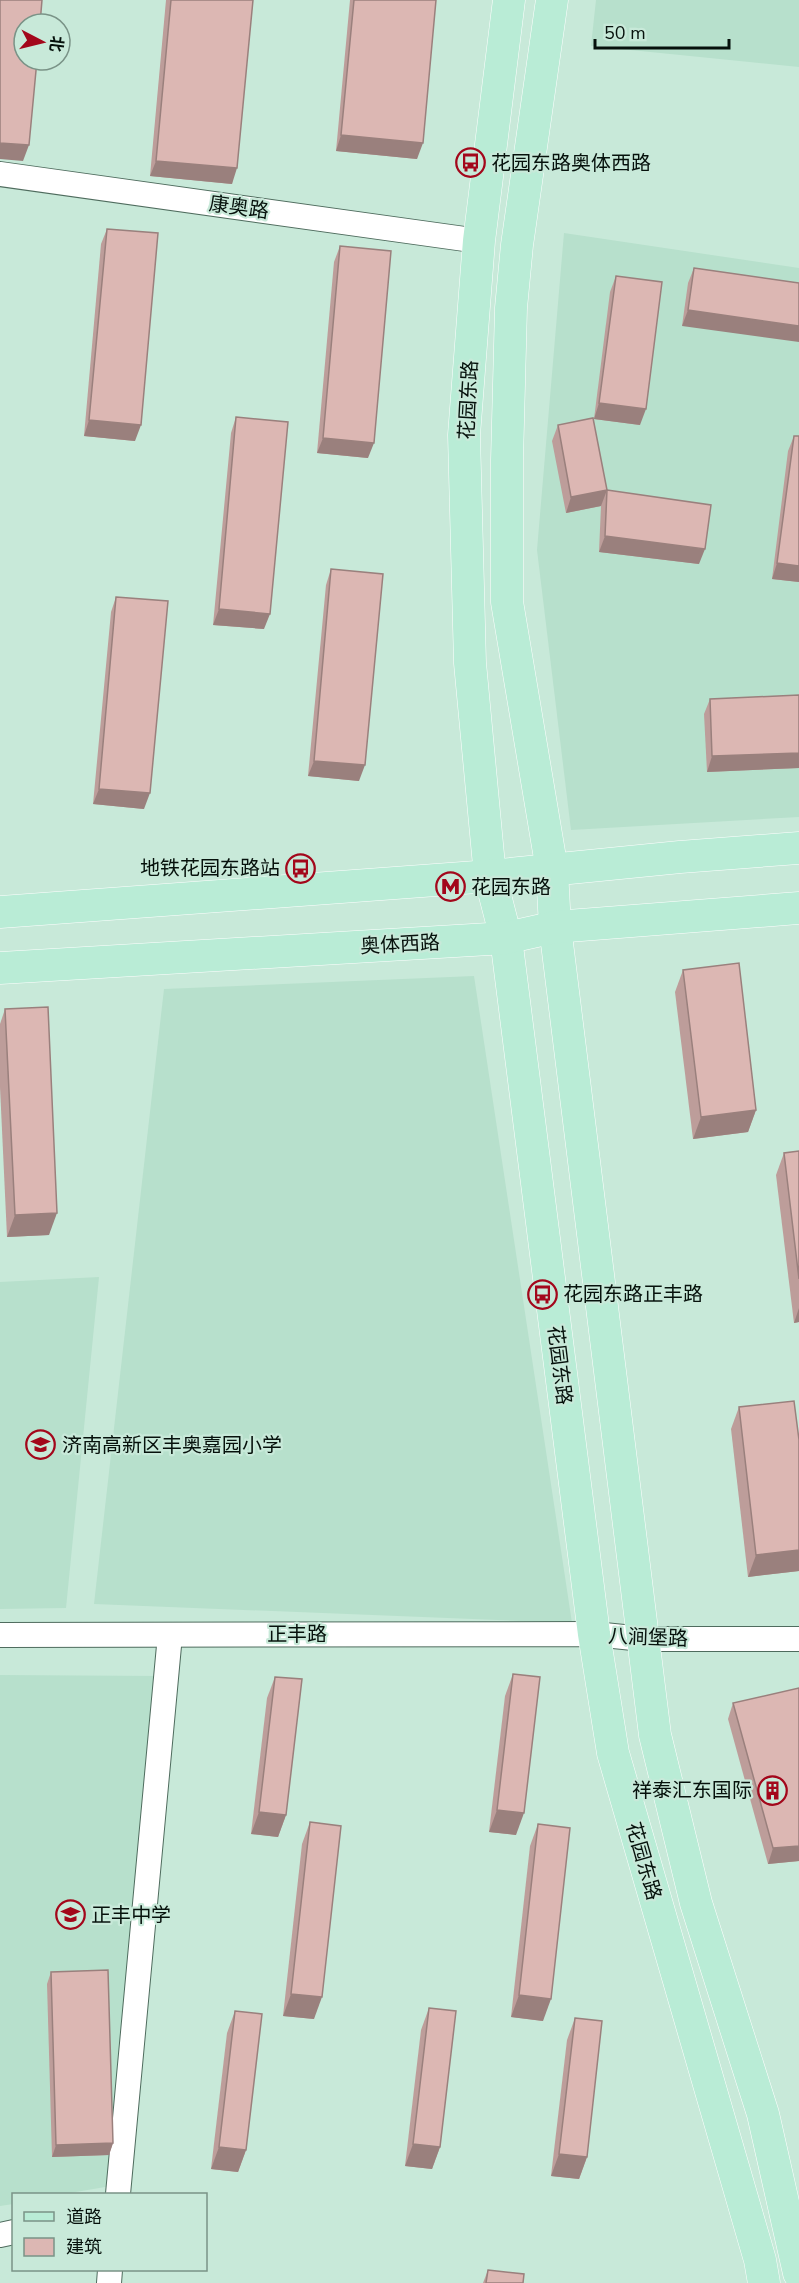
<svg xmlns="http://www.w3.org/2000/svg" width="799" height="2283" viewBox="0 0 799 2283" font-family="'Nunito Sans','Noto Sans SC',sans-serif">
<style>
.built{fill:#b7e0cc}
.lines{fill:none;stroke-linecap:round;stroke-linejoin:round}
.minor-casing{stroke:#4f6c5e;stroke-width:26}
.major-casing{stroke:#fff;stroke-width:33}
.minor{stroke:#fff;stroke-width:24}
.major{stroke:#b9ecd6;stroke-width:32}
.wall{fill:#bd9d9a}
.shaded-wall{fill:#9a807d}
.building{fill:#dcb7b3;stroke:#9a807d;stroke-width:1.5}
.labels{text-anchor:middle;stroke-width:4.5;stroke-linejoin:round;paint-order:stroke}
.poi-label{font-size:20px;fill:#06110c;stroke:#c8e9d9;text-anchor:start}
.street-label{font-size:20px;fill:#06110c;stroke:#c8e9d9}
</style>
<rect width="100%" height="100%" fill="#c8e9d9"/>
<g class="built">
<path d="M596,0H799V67L591,46Z"/>
<path d="M564,233L799,268V817L571,830L537,550Z"/>
<path d="M474,976L572,1623L94,1604L164,989Z"/>
<path d="M99,1277L66,1608L0,1609V1282Z"/>
<path d="M0,1675L163,1676L111,2186L64,2194H14L13,2204L0,2206Z"/>
</g>
<g class="lines">
<defs>
<g id="minor">
<path d="M0,174L479,241"/>
<path d="M0,1635L594,1634L643,1639H799"/>
<path d="M118,2194L170,1635"/>
<path d="M0,2235L14,2232"/>
<path d="M109,2283L110,2270"/>
</g>
<g id="major">
<path d="M509,0L479,241L464,435L470,663L490,876L506,938L594,1634L613,1753L760,2260L764,2283"/>
<path d="M552,0L517,245L511,308L507,460V602L552,870L555,927L655,1735L696,1903L763,2114L799,2273"/>
<path d="M0,912L490,876L680,857L799,848"/>
<path d="M0,968L506,938L555,927L799,908"/>
</g>
</defs>
<use href="#minor" class="minor-casing"/>
<use href="#major" class="major-casing"/>
<use href="#minor" class="minor"/>
<use href="#major" class="major"/>
</g>
<g class="wall">
<path d="M166,0H253L232,184L150,176Z"/>
<path d="M350,0H436L417,159L336,151Z"/>
<path d="M107,229L135,441L84,436L101,244Z"/>
<path d="M340,246L368,458L317,453L334,262Z"/>
<path d="M694,268L799,283L682,326L688,283Z"/>
<path d="M616,276L640,425L594,419L610,292Z"/>
<path d="M236,417L264,629L213,625L231,433Z"/>
<path d="M558,425L607,490L699,564L599,552L601,506L566,513L552,441Z"/>
<path d="M794,436H799V582L772,579L788,451Z"/>
<path d="M331,569L359,781L308,776L326,585Z"/>
<path d="M116,597L144,809L93,804L111,612Z"/>
<path d="M799,695V768L707,772L704,714L710,699Z"/>
<path d="M683,970L756,1110L748,1132L693,1139L675,992Z"/>
<path d="M5,1009L49,1235L7,1237L0,1087V1024Z"/>
<path d="M799,1151V1322L794,1323L776,1175L784,1153Z"/>
<path d="M739,1407L799,1440V1571L748,1577L731,1429Z"/>
<path d="M513,1674L516,1835L489,1832L505,1696Z"/>
<path d="M275,1677L286,1815L278,1837L251,1834L267,1698Z"/>
<path d="M733,1703L799,1861L768,1864L728,1719Z"/>
<path d="M310,1822L314,2019L283,2016L302,1844Z"/>
<path d="M538,1824L543,2021L511,2017L530,1846Z"/>
<path d="M51,1972L113,2143L109,2155L52,2157L47,1984Z"/>
<path d="M429,2008L440,2147L432,2169L405,2166L421,2030Z"/>
<path d="M235,2011L246,2150L238,2172L211,2169L227,2033Z"/>
<path d="M575,2018L587,2157L579,2179L551,2176L567,2040Z"/>
<path d="M488,2270L523,2283H483Z"/>
</g>
<g class="shaded-wall">
<path d="M341,135L423,143L417,159L336,151Z"/>
<path d="M0,143L29,145L23,161L0,159Z"/>
<path d="M156,161L237,168L232,184L150,176Z"/>
<path d="M688,310L799,326V342L682,326Z"/>
<path d="M599,403L646,409L640,425L594,419Z"/>
<path d="M89,420L141,425L135,441L84,436Z"/>
<path d="M323,438L374,443L368,458L317,453Z"/>
<path d="M607,490L601,506L566,513L571,497Z"/>
<path d="M605,536L705,549L699,564L599,552Z"/>
<path d="M777,563L799,566V582L772,579Z"/>
<path d="M219,609L270,614L264,629L213,625Z"/>
<path d="M799,753V768L707,772L712,756Z"/>
<path d="M314,761L365,765L359,781L308,776Z"/>
<path d="M99,789L150,793L144,809L93,804Z"/>
<path d="M756,1110L748,1132L693,1139L701,1117Z"/>
<path d="M57,1213L49,1235L7,1237L15,1215Z"/>
<path d="M799,1308V1322L794,1323Z"/>
<path d="M799,1550V1571L748,1577L756,1555Z"/>
<path d="M497,1810L524,1813L516,1835L489,1832Z"/>
<path d="M259,1812L286,1815L278,1837L251,1834Z"/>
<path d="M799,1846V1861L768,1864L773,1848Z"/>
<path d="M291,1994L322,1997L314,2019L283,2016Z"/>
<path d="M519,1995L551,1999L543,2021L511,2017Z"/>
<path d="M113,2143L109,2155L52,2157L56,2145Z"/>
<path d="M413,2144L440,2147L432,2169L405,2166Z"/>
<path d="M219,2147L246,2150L238,2172L211,2169Z"/>
<path d="M559,2154L587,2157L579,2179L551,2176Z"/>
</g>
<g class="building">
<path d="M0,0H42L40,24H24V60H37L29,145L0,143Z"/>
<path d="M171,0H253L237,168L156,161Z"/>
<path d="M354,0H436L423,143L341,135Z"/>
<path d="M107,229L158,233L141,425L89,420Z"/>
<path d="M340,246L391,251L374,443L323,438Z"/>
<path d="M694,268L799,283V326L688,310Z"/>
<path d="M616,276L662,282L646,409L599,403Z"/>
<path d="M236,417L288,422L270,614L219,609Z"/>
<path d="M593,418L607,490L571,497L558,425Z"/>
<path d="M794,436H799V566L777,563Z"/>
<path d="M607,490L711,505L705,549L605,536Z"/>
<path d="M331,569L383,574L365,765L314,761Z"/>
<path d="M116,597L168,601L150,793L99,789Z"/>
<path d="M799,695V753L712,756L710,699Z"/>
<path d="M739,963L756,1110L701,1117L683,970Z"/>
<path d="M48,1007L57,1213L15,1215L5,1009Z"/>
<path d="M799,1151V1279L784,1153Z"/>
<path d="M794,1401L799,1440V1550L756,1555L739,1407Z"/>
<path d="M513,1674L540,1677L524,1813L497,1810Z"/>
<path d="M275,1677L302,1679L286,1815L259,1812Z"/>
<path d="M799,1688V1846L773,1848L733,1703Z"/>
<path d="M310,1822L341,1826L322,1997L291,1994Z"/>
<path d="M538,1824L570,1828L551,1999L519,1995Z"/>
<path d="M108,1970L113,2143L56,2145L51,1972Z"/>
<path d="M429,2008L456,2011L440,2147L413,2144Z"/>
<path d="M235,2011L262,2014L246,2150L219,2147Z"/>
<path d="M575,2018L602,2021L587,2157L559,2154Z"/>
<path d="M488,2270L524,2274L523,2283H486Z"/>
</g>
<defs>
<symbol id="bus-ring" viewBox="-11 -11 22 22"><circle r="9.5" fill="#c8e9d9" stroke="#a3071b" stroke-width="1.5"/><path d="M-5-6H5V4H4V6H2V4H-2V6H-4V4H-5ZM-3.5-4V0h7V-4ZM-3.5 1.2v1.5H-2V1.2ZM2 1.2v1.5H3.5V1.2Z" fill="#a3071b"/></symbol>
<symbol id="metro-ring" viewBox="-11 -11 22 22"><circle r="9.5" fill="#c8e9d9" stroke="#a3071b" stroke-width="1.5"/><path d="M-5.5 5V-5H-3L0 0L3-5H5.5V5H3V-.5L0 4L-3-.5V5Z" fill="#a3071b"/></symbol>
<symbol id="school-ring" viewBox="-11 -11 22 22"><circle r="9.5" fill="#c8e9d9" stroke="#a3071b" stroke-width="1.5"/><path d="M0-5L7-2L0 1L-7-2ZM-4 1L0 2.5L4 1V4Q0 6-4 4Z" fill="#a3071b"/></symbol>
<symbol id="building-ring" viewBox="-11 -11 22 22"><circle r="9.5" fill="#c8e9d9" stroke="#a3071b" stroke-width="1.5"/><path d="M-4-6H4V6H1V3H-1V6H-4ZM-2.5-4.3h1.7v1.8h-1.7ZM.8-4.3h1.7v1.8H.8ZM-2.5-1h1.7V.8h-1.7ZM.8-1h1.7V.8H.8Z" fill="#a3071b"/></symbol>
</defs>
<g fill-rule="evenodd">
<use href="#bus-ring" x="454" y="146" width="33" height="33"/>
<use href="#bus-ring" x="284" y="852" width="33" height="33"/>
<use href="#metro-ring" x="434" y="870" width="33" height="33"/>
<use href="#bus-ring" x="526" y="1278" width="33" height="33"/>
<use href="#school-ring" x="24" y="1428" width="33" height="33"/>
<use href="#building-ring" x="756" y="1774" width="33" height="33"/>
<use href="#school-ring" x="54" y="1898" width="33" height="33"/>
</g>
<g class="labels">
<g class="poi-label">
<text x="491" y="170">花园东路奥体西路</text>
<text x="280" y="875" text-anchor="end">地铁花园东路站</text>
<text x="471" y="894">花园东路</text>
<text x="563" y="1301">花园东路正丰路</text>
<text x="62" y="1452">济南高新区丰奥嘉园小学</text>
<text x="752" y="1797" text-anchor="end">祥泰汇东国际</text>
<text x="91" y="1922">正丰中学</text>
</g>
<g class="street-label">
<text transform="translate(239 207) rotate(8)" y="7">康奥路</text>
<text transform="translate(468 400) rotate(-87)" y="7">花园东路</text>
<text transform="translate(400 944) rotate(-3)" y="7">奥体西路</text>
<text transform="translate(560 1365) rotate(83)" y="7">花园东路</text>
<text x="297" y="1641">正丰路</text>
<text transform="translate(648 1637) rotate(2)" y="7">八涧堡路</text>
<text transform="translate(644 1861) rotate(74)" y="7">花园东路</text>
</g>
</g>
<rect x="12" y="2193" width="195" height="78" fill="#c8e9d9" stroke="#7a9387" stroke-width="1.5"/>
<rect x="24" y="2212" width="30" height="9" fill="#b9ecd6" stroke="#7a9387" stroke-width="1.5"/>
<text x="66" y="2223" font-size="18" fill="#06110c">道路</text>
<rect x="24" y="2238" width="30" height="18" fill="#dcb7b3" stroke="#7a9387" stroke-width="1.5"/>
<text x="66" y="2253" font-size="18" fill="#06110c">建筑</text>
<g transform="translate(42 42) rotate(97)"><circle r="28" fill="#c8e9d9" stroke="#7a9387" stroke-width="1.5"/>
<path d="M0-4.5L10 22L0 15L-10 22Z" fill="#a3071b"/>
<text y="-9" font-size="16" font-weight="bold" text-anchor="middle" fill="#06110c">北</text>
</g>
<path d="M595 39v9h134v-9" fill="none" stroke="#06110c" stroke-width="3"/>
<text x="604" y="39" font-size="18" fill="#06110c" stroke="#c8e9d9" stroke-width="4.5" paint-order="stroke">50 m</text>
</svg>
